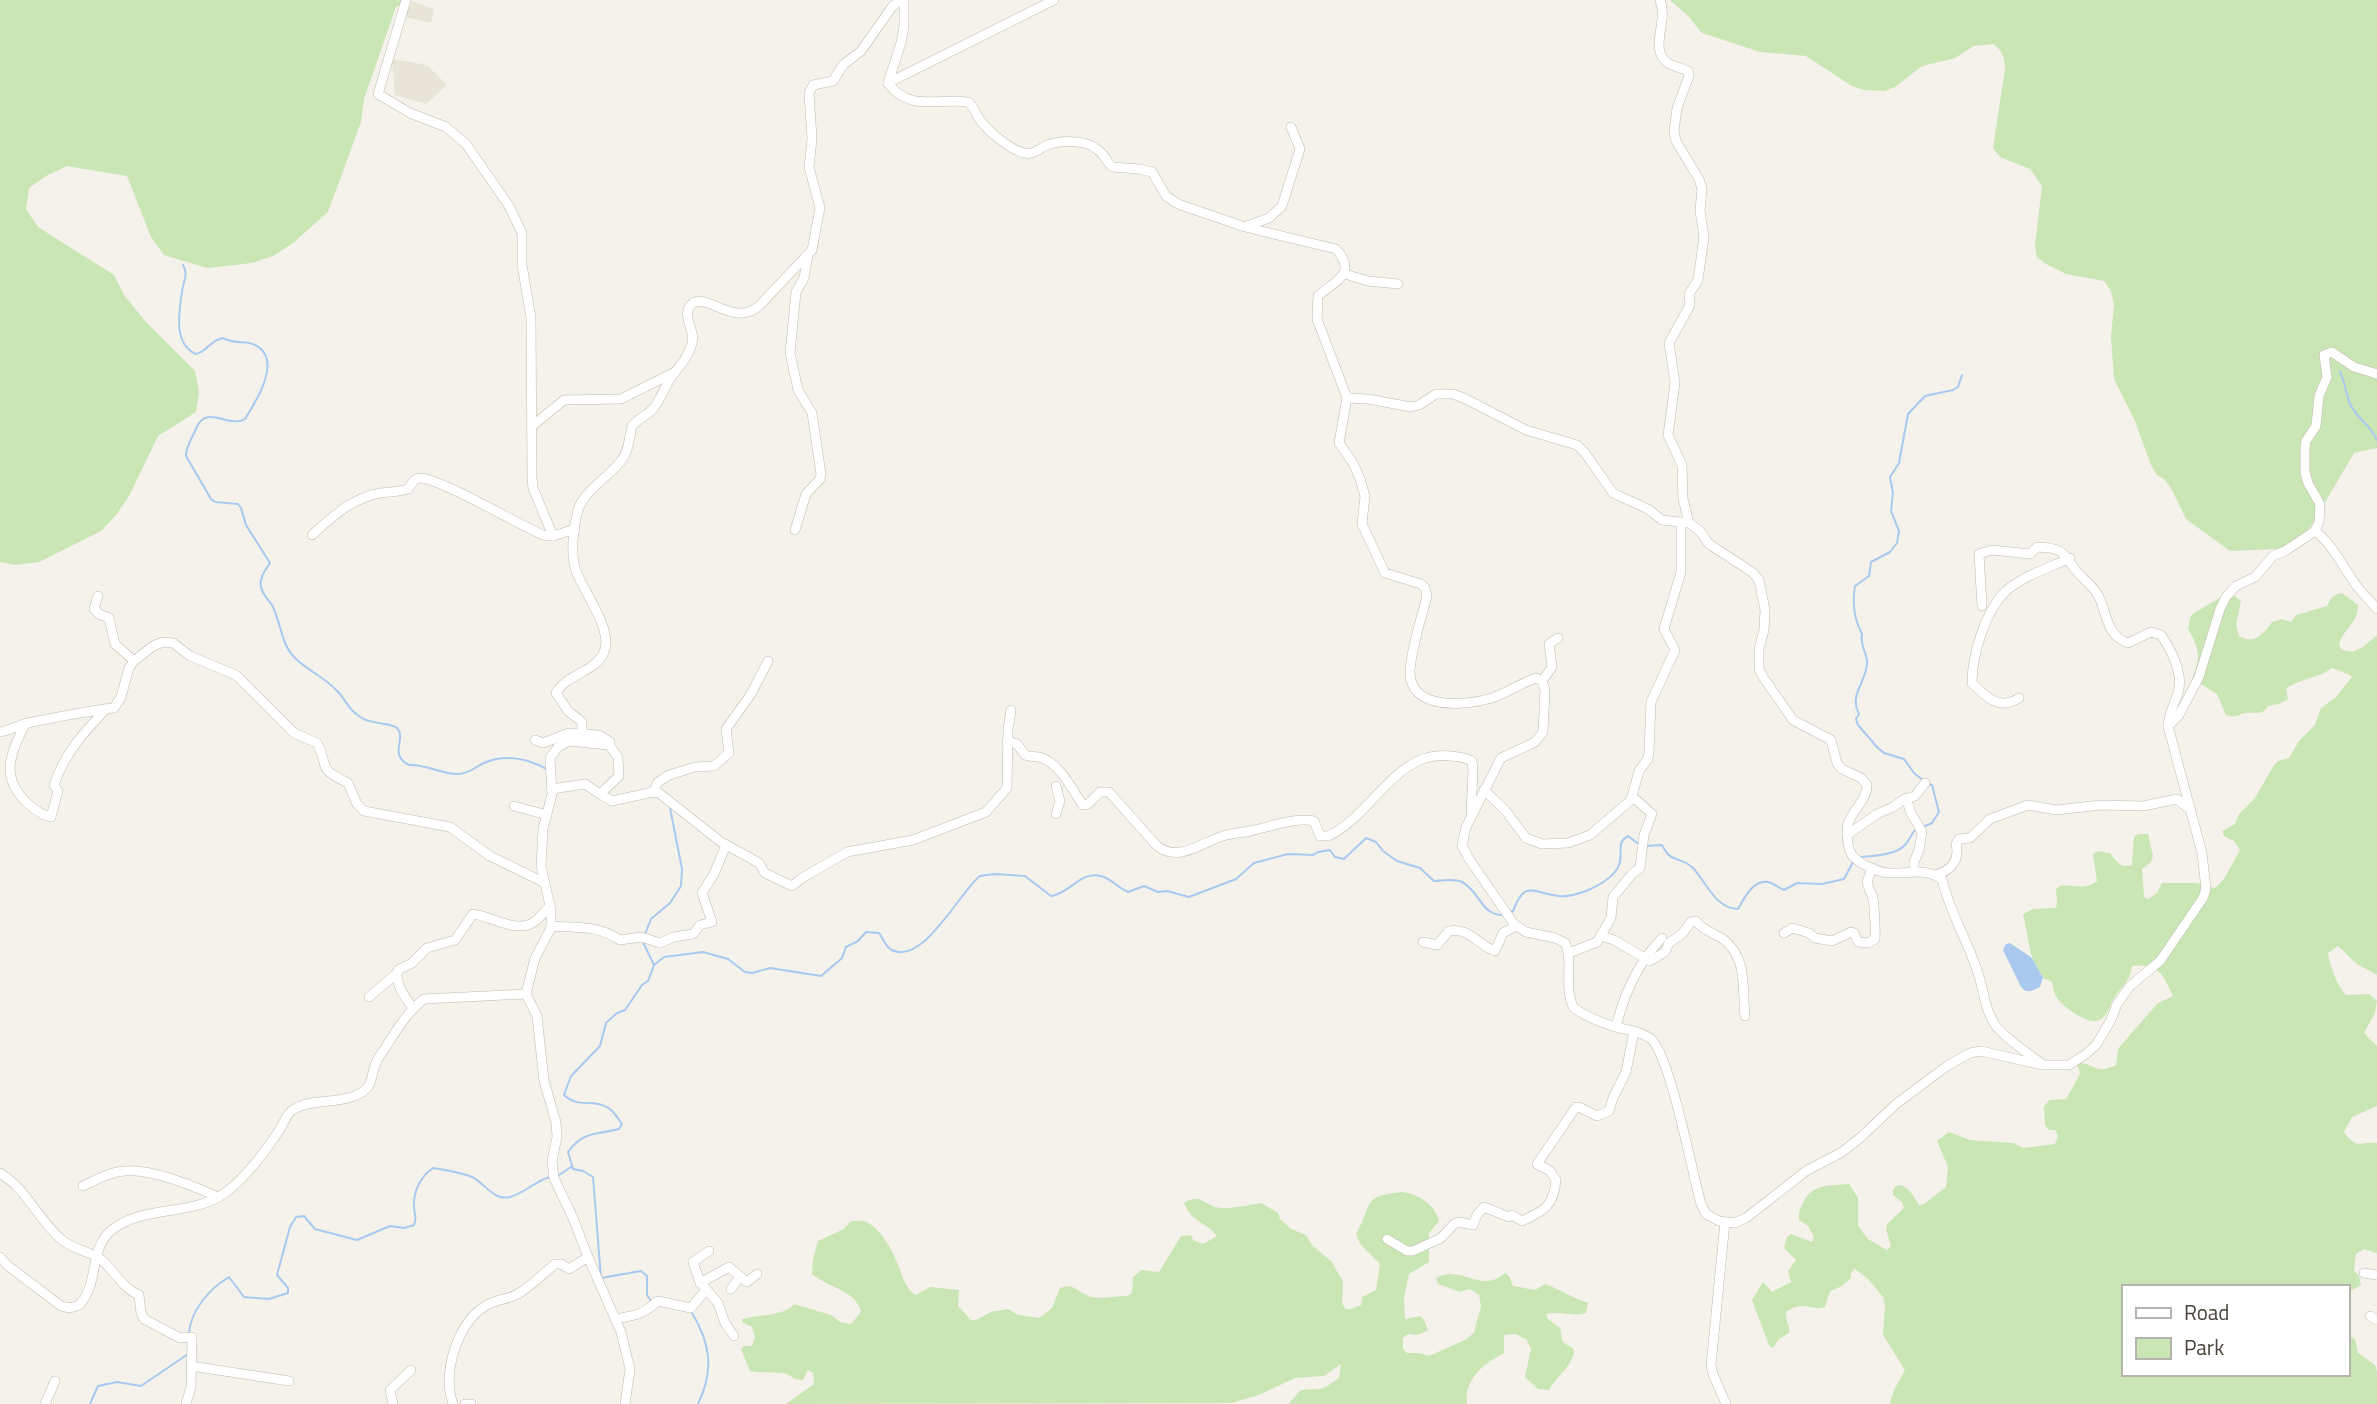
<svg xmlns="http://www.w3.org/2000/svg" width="2377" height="1404" viewBox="0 0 2377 1404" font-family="'Titillium Web',sans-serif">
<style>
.residential{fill:#e8e5d8}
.green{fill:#cae6b5}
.water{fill:#a9caee}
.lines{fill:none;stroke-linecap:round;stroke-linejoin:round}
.stream{stroke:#a9caee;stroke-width:2}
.minor-casing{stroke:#c0bbad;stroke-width:10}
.minor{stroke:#fff;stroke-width:9}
</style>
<rect width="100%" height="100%" fill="#f4f2ea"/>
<g class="residential">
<path d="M412,1L434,9L431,23L405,17Z"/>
<path d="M392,59L427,65L447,85L426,104L395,95Z"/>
</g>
<g class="green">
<path d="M0,0H406L396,7L364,99L361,122L328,212L293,243L273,256L252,263L207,268L164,255L151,237L127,176L67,166L46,176L29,188L26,209L38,227L114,275L124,295L146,322L195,371L199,392L196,412L158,436L129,496L116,515L101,531L39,562L15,565L0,562Z"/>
<path d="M1670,0H2377V448L2354,453L2311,526L2296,543L2285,551L2278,549L2230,551L2186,519L2171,488L2165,480L2157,475L2151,465L2135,421L2114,379L2111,336L2114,305L2111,291L2104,281L2066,274L2046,264L2037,257L2035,246L2042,186L2030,169L2000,157L1993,148L2005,69C2005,57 2003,53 1994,44L1974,46L1955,58L1922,66L1895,87L1885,91L1864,90L1852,86L1806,56L1760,52L1702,33L1688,16Z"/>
<path d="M2230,592L2241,601L2236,625L2239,636C2254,646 2264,633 2272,622L2282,619L2291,622L2296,615L2327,606C2330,599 2334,594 2342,593L2358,605C2358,625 2341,630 2339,646L2342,650L2352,652L2363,647L2377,635V975L2357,964L2338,946L2328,953C2330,967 2337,985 2346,995L2369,994L2377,1001L2375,1013L2364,1033L2377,1046V1106L2352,1117L2344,1132C2358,1151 2358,1141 2377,1143V1253L2364,1249L2356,1254L2354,1271L2359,1276L2361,1285L2347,1293V1287H2123V1374H2347V1335L2355,1339L2358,1353L2375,1365L2377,1371V1404H1890L1894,1390L1905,1370L1883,1335L1885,1306L1883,1297L1868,1279L1855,1269L1851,1273V1278L1840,1287L1830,1291L1825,1307C1810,1312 1805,1299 1786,1312C1785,1320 1790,1325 1789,1333L1779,1339L1773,1348L1769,1345L1752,1300L1763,1282L1772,1292L1791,1282L1788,1271L1796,1260L1784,1248L1787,1237L1791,1234L1812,1242L1814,1237L1808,1226L1799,1220C1798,1212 1800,1209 1803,1203C1812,1183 1830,1186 1849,1184L1858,1198V1226L1868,1239L1887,1250L1891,1246L1886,1230L1887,1224L1904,1208L1902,1202L1893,1195V1190L1896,1186L1902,1185L1910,1191L1919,1205L1924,1204L1946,1187L1948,1167L1937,1141L1949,1132L1970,1140L2013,1143L2023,1148L2055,1144L2058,1136L2055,1130H2049L2045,1125L2044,1106L2050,1100L2066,1099L2080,1074L2077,1063C2094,1062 2095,1076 2116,1065L2118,1049L2122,1044L2158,1003L2173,996C2162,972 2159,964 2132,966C2130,982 2122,985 2114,998C2109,1006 2109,1015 2099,1020C2089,1026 2062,1006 2057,998C2054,994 2053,986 2052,982L2043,978L2032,958L2023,914L2033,909L2056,908L2057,903L2056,889L2060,886C2072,884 2086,891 2097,881L2093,854L2098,851L2110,853C2116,861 2121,869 2132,865L2134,837L2138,834H2148L2153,856L2151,862L2142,869L2144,897L2148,899L2157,893L2162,883H2196L2215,888L2224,879L2240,850L2234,841L2224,836L2222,831L2235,824L2239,814L2255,798L2274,765L2278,761L2289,758L2299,741L2315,725L2321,708L2335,698L2352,677L2348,674L2332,668C2318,679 2299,678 2286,689L2288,699L2279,704L2268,706C2261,717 2256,711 2245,713C2237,715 2235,718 2226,715L2217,694L2192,679C2201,656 2200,650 2188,629L2190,618L2194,613Z"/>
<path d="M1402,1192C1418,1194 1435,1204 1439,1221L1429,1233V1262L1409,1274L1404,1298L1405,1319L1420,1316L1424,1320L1428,1330L1418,1335L1408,1334L1403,1338V1349L1407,1353H1419L1429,1356L1465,1340L1474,1333L1481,1306L1479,1295L1470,1289L1460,1292L1438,1284L1436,1278C1441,1276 1447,1273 1452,1274C1472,1276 1487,1289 1505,1273L1509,1276L1513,1286L1535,1290L1545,1284C1561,1290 1572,1298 1588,1303L1586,1313C1575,1317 1560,1311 1546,1314L1548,1319L1560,1328C1564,1341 1557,1340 1573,1348L1574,1353C1570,1369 1556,1376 1549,1390L1538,1389L1525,1377L1531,1349L1526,1339L1515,1334L1504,1335V1353C1483,1364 1464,1379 1467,1404H1289C1303,1387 1298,1390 1318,1389C1326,1388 1333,1382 1339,1378L1341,1364L1324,1376L1295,1378L1259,1395L1231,1403L786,1404L814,1384L813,1373L808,1370L803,1380C793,1381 790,1373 781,1373C769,1372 762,1373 750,1371L741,1349L744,1346H752L755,1337L752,1327L742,1322V1319C757,1315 786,1316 794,1304L831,1315L840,1322L851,1324L861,1312C856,1290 827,1287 812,1274L813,1259L818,1241L844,1229L851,1221C855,1221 859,1220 863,1221C877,1224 891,1247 896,1260C902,1272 903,1287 916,1295L930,1287L959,1290L958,1306L971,1320H976L991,1312L1008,1309L1018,1315L1039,1318L1052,1308L1060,1288C1074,1282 1079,1294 1092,1297C1104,1299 1116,1296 1127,1296L1132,1293L1133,1277L1142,1270L1159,1272L1181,1236L1191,1235L1193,1240L1203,1244L1217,1236C1208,1223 1192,1223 1184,1203C1200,1192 1206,1207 1221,1208C1233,1209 1248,1205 1261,1203L1278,1213L1280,1219L1291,1229L1306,1235L1312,1245L1332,1262L1343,1282L1342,1304L1346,1309H1351L1361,1305L1362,1297L1376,1290L1380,1264L1360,1244L1356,1234C1374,1203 1361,1196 1402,1192Z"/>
</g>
<path class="water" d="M2010,943L2032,958L2043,978L2040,987C2032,991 2027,994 2021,987L2003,950L2006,944Z"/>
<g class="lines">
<g class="stream">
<path d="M183,265C189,275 183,281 182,292C179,312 173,344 196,354C207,352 210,340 223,338C237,345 245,340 255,345C283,359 257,400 245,419C229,429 206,403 196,429C192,438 186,446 186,456L211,499L215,502L238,504L241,508L246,525L270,563C265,571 259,578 261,587C262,594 268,599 272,605C281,622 281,645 295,658C308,671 325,677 337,691C347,701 348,710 362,718C370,724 393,723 397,728C407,738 388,755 409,765C426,764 441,774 458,774C469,774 475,767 484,763C504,754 529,758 548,770"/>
<path d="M2340,372C2345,382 2346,393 2350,404C2355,416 2371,426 2377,440"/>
<path d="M1924,781L1914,773L1904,759L1884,753L1877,747L1858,725L1856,719L1859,714C1848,694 1868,681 1867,661C1866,650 1860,648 1862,634C1854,619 1852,603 1855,586L1869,576L1871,562L1890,552L1897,543L1899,531L1891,511L1893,493L1890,477L1899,463L1908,414L1925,396L1953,390L1958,387L1962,375"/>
<path d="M1923,827L1932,823L1939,812L1932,785L1929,784"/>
<path d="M1646,846L1662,845C1672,865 1679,855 1693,868C1706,882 1716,909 1738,909C1744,899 1753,879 1768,882C1773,883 1779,888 1784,890L1797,883L1822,884L1844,879L1853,862"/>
<path d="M1861,857C1874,856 1896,855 1905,845C1909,841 1911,835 1915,830"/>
<path d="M1509,913L1513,911C1525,878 1534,894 1559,896C1568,897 1578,894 1586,891C1598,886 1614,878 1619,865C1624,854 1615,843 1628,836L1640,845"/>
<path d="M645,934L651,919L670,903L681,886L682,869L670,808"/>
<path d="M643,942L654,965"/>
<path d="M559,1175L571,1167"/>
<path d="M651,1301L647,1295V1276L641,1271L601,1278L593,1177L583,1171L573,1169L568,1152C584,1130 597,1135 619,1129L622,1124C618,1118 613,1110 607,1107C591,1098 579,1109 564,1095L571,1076L600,1046L606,1023L617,1013L625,1010L642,985L648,981L654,965L664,957L703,952L728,959L745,972L752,973L770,968L821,976L842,958L846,947L858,941L866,932L879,933C883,938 885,947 892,950C923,966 961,890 980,876L994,874L1025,876L1051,896C1070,894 1082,868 1104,877C1112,880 1120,889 1128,892L1144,886L1158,892L1167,891L1189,897L1236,879L1254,863L1288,854L1313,855L1318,852L1330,850L1335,857L1344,859L1366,838L1376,842L1383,851L1397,861L1420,868L1434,881C1442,881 1454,878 1462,882C1480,891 1481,916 1504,915"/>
<path d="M692,1313C711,1344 714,1371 698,1404"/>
<path d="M189,1334C190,1311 210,1288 229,1277L244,1297L269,1299L288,1293V1288L277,1275L290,1227L296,1217L304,1216L315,1229L357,1240L390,1226L404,1228L414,1225C417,1218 415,1216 414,1208C413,1192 420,1177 433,1168C446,1170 460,1172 472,1177C485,1183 493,1201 510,1197C525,1193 535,1181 550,1177"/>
<path d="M90,1404L98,1386L117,1382L141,1386L188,1354"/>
</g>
<defs>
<g id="minor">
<path d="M406,0L378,94L410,113L446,127L466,144L509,206L522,233V265L531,318L532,478L533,488L553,536"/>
<path d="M904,0V26L901,43L888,83C909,112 938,98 968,102C975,107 975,114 980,120C989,132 1009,149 1024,153C1032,155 1038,150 1045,146C1059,140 1086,139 1098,150C1104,154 1107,162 1112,167L1139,169L1152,172L1166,196L1178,204L1245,227L1336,249C1358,274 1335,281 1318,296L1317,319L1347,398L1339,443L1353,463L1360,479L1365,496L1362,524L1385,573L1421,584L1425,588L1427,596C1421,620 1412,645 1410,670C1408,711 1465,706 1492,698C1507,693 1521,683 1536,678L1542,681L1545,690L1543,732L1535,742L1501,758L1466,827L1462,846L1469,859L1514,924L1526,932L1555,938L1565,943C1574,962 1563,989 1574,1008C1587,1017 1605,1024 1619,1028C1630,1030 1641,1032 1650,1038C1670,1053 1692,1173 1701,1204L1706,1214L1719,1221L1734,1223L1746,1218L1806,1171L1842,1152L1860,1138L1896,1104L1947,1066L1970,1053L1981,1051L2042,1065H2069L2086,1054L2096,1045L2111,1020L2117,1004L2130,986L2160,961L2203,898L2206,889L2202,853L2168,726C2169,714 2174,705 2178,693C2184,675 2171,649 2161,635L2151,632L2128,643C2107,635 2107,616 2100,599C2095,587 2087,583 2079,574C2062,555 2068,548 2037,547L2030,554L1992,550L1979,554L1982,606"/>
<path d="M1660,0C1669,22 1648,49 1668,63C1674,67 1682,68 1688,71L1689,76L1677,108L1674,131L1676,141L1699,179L1702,189L1700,211L1704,237L1698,280L1689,294L1690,305L1669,343L1675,383L1668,435L1682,465L1683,499L1689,523"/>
<path d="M888,83L1054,0"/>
<path d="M1247,226L1269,218L1282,206L1300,149L1291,127"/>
<path d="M1345,274L1368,281L1398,284"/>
<path d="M1347,398L1368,399L1411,407L1419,405L1436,394H1453L1466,399L1526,430L1577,445L1585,453L1613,493L1648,509L1662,520L1689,523L1700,531L1709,544L1752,572L1759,580L1765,610L1764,630L1759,649V669L1763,677L1793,720L1831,740L1837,763L1842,769L1861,778L1867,785C1867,802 1849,812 1847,828C1847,836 1847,848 1852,855C1859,864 1879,873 1890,873C1912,874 1921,867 1942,879C1949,910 1967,940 1977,970C1984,989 1984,1009 1996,1026C2008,1041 2027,1052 2042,1064"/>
<path d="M532,426L564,400L621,399L675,372"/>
<path d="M795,530L806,494L820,479L821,474L812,413L798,390L790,353L796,292L804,278L808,255"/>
<path d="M2315,531C2331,543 2341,563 2352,579C2359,591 2369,599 2377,609"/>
<path d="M312,535C332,517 352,498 380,493C389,492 398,492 408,489C411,485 413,479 419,478C436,476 521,526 543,535L553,536L575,529"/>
<path d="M98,596L94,609L99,614L109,618L115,644L134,661"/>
<path d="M1542,681L1552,667L1549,644L1558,638"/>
<path d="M2019,698C1999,711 1986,697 1972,683C1972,656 1985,611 2006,591C2023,576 2049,568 2070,558"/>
<path d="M25,724C10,755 0,777 27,803C34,809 43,816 51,817L58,791L54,785C64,754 84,732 106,709"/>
<path d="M2168,726L2179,715L2199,677L2220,609L2226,597L2236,586L2255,577L2273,556L2285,551L2315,531L2319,522L2320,504L2308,483L2305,472V448L2306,441L2316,426L2319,396L2327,377L2324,355L2332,352L2354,367L2377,374"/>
<path d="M0,732C11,730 21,724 32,722C60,717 85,711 114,708L121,697L129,668L134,661L153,646L163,642L173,643L190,656L236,675L294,733L317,743C331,769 314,766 348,783L357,804L364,811L450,827L490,856L543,882"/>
<path d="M582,734L599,735L610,742L609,745L618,757L619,776L600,794L612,801L653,792L659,793L721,842L759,863L765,873L792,886L802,878L847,852L913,840L986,812L1007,788L1008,730L1011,710"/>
<path d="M535,740L543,743L569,733L579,734"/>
<path d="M569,741L609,745"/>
<path d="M1007,741L1017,744L1025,755C1030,757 1037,756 1042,758C1061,765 1072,790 1083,805L1088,804L1100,792H1109L1157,846C1179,863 1202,842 1223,836C1232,833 1241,833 1250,831C1270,827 1294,817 1314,821L1320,836H1328C1372,817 1396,748 1451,756C1459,757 1465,757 1472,761L1473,771L1471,814"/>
<path d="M552,789L585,784L600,794"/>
<path d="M1484,790L1505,810L1526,838L1542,844L1568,843L1590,835L1631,800L1639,771L1648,759L1649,752L1651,702L1675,650L1664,629L1681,572V522"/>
<path d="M653,792L658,782L669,775L695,767L714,766L729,753L726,729L751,694L768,661"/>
<path d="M1906,798L1911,813L1922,832L1919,850L1914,862V871"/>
<path d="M514,806L547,815"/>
<path d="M1056,814L1060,801L1056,786"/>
<path d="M1847,835L1877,814L1893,807L1903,800L1915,796L1925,783"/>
<path d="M1935,875C1951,871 1960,860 1956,844L1959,839L1970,838L1990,819L2028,805L2056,810L2101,805L2143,806L2177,799L2188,808"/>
<path d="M551,926C578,928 597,925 620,940L641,937L660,943L674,937L693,934L700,925L712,922L702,893L714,874L726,845"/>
<path d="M1784,933L1792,928L1809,933L1815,938L1832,941L1851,932L1854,933L1858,942L1868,943L1875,939C1876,935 1874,903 1873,898C1871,892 1868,888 1867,882L1872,868"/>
<path d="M1601,936L1614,940L1650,961L1665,952L1669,943L1682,934L1691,922L1696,921C1702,930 1714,933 1723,939C1748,958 1742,988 1745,1016"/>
<path d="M1423,942L1437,945L1449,931C1469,927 1478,945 1495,951L1503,933L1516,926"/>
<path d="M1569,953L1597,942L1611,918L1613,897L1633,873L1640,868L1644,835L1652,814L1632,796"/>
<path d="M369,997L396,974"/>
<path d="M413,1008C405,997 394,983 398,970L412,963L427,948L455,940L473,914C491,916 516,934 534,922C539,919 545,911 550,906"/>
<path d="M1616,1027C1624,994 1638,963 1662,938"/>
<path d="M0,1173C27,1189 38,1220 62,1240C75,1251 93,1251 104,1262C116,1274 124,1289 139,1295L141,1313L144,1319L180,1338L192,1337L191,1387L186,1404"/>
<path d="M83,1186C96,1180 109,1172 124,1171C151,1168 193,1186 218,1197"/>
<path d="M1725,1222L1711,1365L1713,1374L1726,1404"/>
<path d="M1387,1239L1407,1251H1413L1441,1238L1454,1224L1459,1222L1473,1225L1477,1215L1484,1207L1509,1217L1512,1215L1522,1221C1544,1211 1554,1206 1556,1180L1550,1171L1537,1164L1576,1107H1579L1597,1116L1609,1111L1613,1098L1626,1072L1634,1031"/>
<path d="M709,1251L693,1262L700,1282L718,1303L725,1323L734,1336"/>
<path d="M0,1257L7,1265L61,1306L70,1308L79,1305C100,1284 88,1248 113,1229C145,1205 193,1216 225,1193C247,1177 265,1152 280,1129C285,1121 287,1112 296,1108C316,1097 349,1106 367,1088C373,1081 372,1071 376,1063C378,1056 384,1051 387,1045C398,1028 408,1011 424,999L526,994"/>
<path d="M2364,1273L2377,1275"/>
<path d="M700,1283L729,1267L747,1282L757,1274"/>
<path d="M731,1289L739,1278"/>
<path d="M2370,1316L2377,1320"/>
<path d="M616,1319C636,1315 642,1315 658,1301L691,1308L706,1290"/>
<path d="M191,1366L289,1381"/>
<path d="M45,1404L55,1381"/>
<path d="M393,1404L390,1390L411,1370"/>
<path d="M453,1404C442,1373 457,1324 485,1306C496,1299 512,1299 521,1292C533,1284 544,1273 555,1264H561L569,1269L588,1257"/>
<path d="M465,1404H471"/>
<path d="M625,1404L630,1369L621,1332L588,1257L573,1218L554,1178L552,1161L557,1137L556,1122L544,1081L537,1016L526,994L535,958L551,928V910L541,866L543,829L552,794L550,758L558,747L582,734V722L568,711L556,693C566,674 596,672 604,652C614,629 581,589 575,568C571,552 573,530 577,514C581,492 608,478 621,461C629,451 629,438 632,426C638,419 647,415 653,409C661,399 665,386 672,376C680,365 689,357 692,343C696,332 682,317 690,306C704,288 734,330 760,305L812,250L820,208L809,167L812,139L809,93L813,85L833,81L843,65L861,51L892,7L900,0"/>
</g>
</defs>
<use href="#minor" class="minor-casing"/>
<use href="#minor" class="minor"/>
</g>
<rect x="2122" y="1285" width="228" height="91" fill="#ffffff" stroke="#b6b4af" stroke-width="2"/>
<rect x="2136" y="1308" width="35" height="10" fill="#ffffff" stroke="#b6b4af" stroke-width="2"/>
<text x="2184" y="1320" font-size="21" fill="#484438">Road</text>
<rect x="2136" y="1338" width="35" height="21" fill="#cae6b5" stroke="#b6b4af" stroke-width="2"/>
<text x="2184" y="1355" font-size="21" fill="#484438">Park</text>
</svg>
